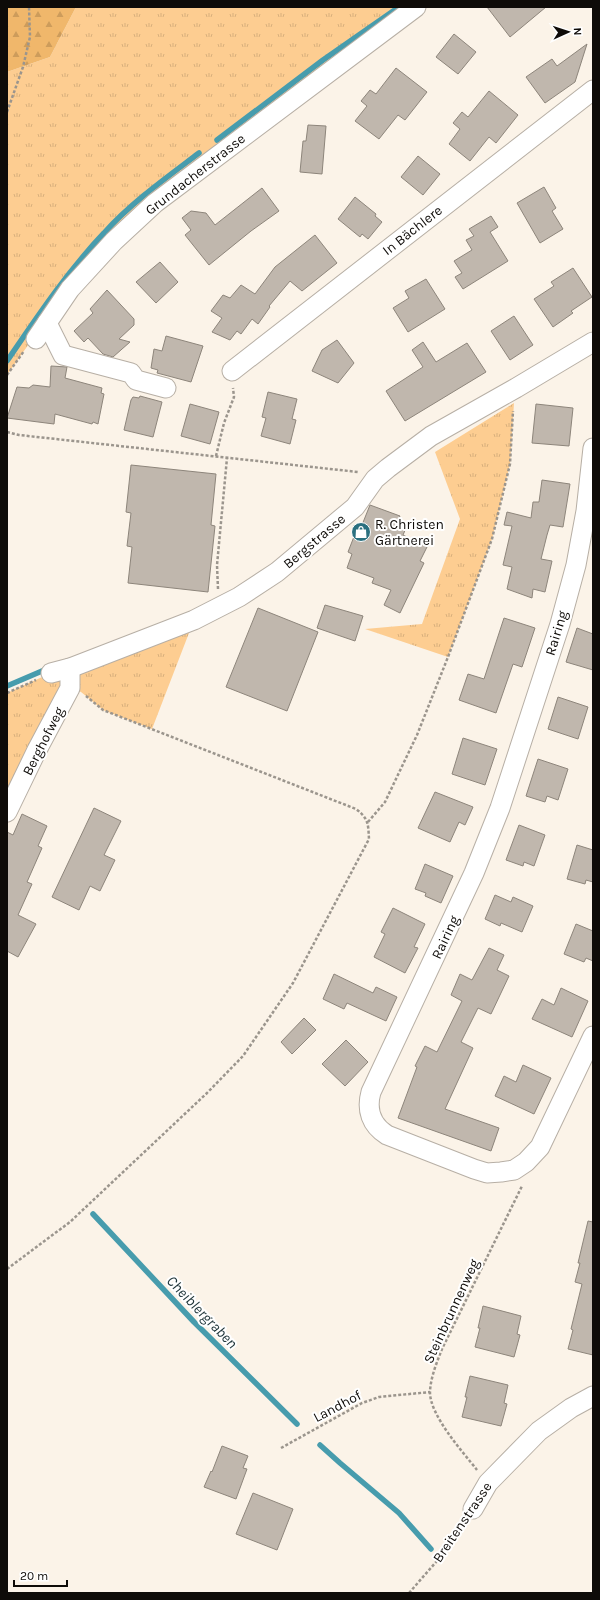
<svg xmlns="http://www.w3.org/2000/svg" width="600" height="1600" viewBox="0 0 600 1600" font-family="Karla,sans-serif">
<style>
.grass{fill:url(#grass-tufts)}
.forest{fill:url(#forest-firs)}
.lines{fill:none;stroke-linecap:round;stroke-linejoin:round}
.stream{stroke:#479cad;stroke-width:5.5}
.building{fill:#c0b7ad;stroke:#8d857b}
.minor-casing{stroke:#b7afa5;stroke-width:21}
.path{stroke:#9b958d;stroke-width:2.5;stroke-dasharray:3 2;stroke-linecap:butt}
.minor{stroke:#fff;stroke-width:19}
.labels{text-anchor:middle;stroke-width:4;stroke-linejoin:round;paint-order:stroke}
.street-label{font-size:14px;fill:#0e0b08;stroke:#fff}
.poi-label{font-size:14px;fill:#0e0b08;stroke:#fff;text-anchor:start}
.water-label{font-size:15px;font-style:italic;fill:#1c3237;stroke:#fff}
</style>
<defs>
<pattern id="grass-tufts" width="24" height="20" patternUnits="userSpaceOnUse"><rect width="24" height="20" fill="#fdcd91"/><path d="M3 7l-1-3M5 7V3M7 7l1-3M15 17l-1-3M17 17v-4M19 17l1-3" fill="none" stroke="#d8af7c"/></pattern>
<pattern id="forest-firs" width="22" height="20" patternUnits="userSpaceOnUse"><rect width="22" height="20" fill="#f0b76b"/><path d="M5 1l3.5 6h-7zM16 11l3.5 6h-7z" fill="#cd9c5b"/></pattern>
</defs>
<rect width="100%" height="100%" fill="#fbf3e8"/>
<g class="grass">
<path d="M76,7H416L155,203L31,341L7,375V72L50,57Z"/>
<path d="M514,403L510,464L492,539L448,657L365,629L422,624L460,519L435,452Z"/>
<path d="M194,620L152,729L103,710L81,692L70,688L7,812V693L51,673Z"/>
</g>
<path class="forest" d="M7,7H76L50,57L7,72Z"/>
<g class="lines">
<g class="stream">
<path d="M217,140L323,60L399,7"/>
<path d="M7,361C37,317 67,272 104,233C132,202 166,178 199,153"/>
<path d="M7,686L49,668"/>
<path d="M93,1214L194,1322L297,1424"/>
<path d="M320,1445L340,1463L399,1513L431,1549"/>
</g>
</g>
<g class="building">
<path d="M487,7H546L510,37Z"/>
<path d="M454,34L476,52L458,74L436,57Z"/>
<path d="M587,44L575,82L545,103L526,77L552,59L557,66Z"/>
<path d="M396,68L427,92L405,120L398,115L379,139L355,121L367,106L361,101L370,90L376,94Z"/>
<path d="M489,91L518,115L496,143L489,137L470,161L449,144L460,129L453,123L462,112L468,117Z"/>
<path d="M308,125L326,126L322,174L300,172L303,141H306Z"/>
<path d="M418,156L440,174L423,195L401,177Z"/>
<path d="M544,187L556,208L552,211L563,229L540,243L517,203Z"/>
<path d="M262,188L279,211L251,231L209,265L185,235L191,230L182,218L191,211L206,213L215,225Z"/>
<path d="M355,197L376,214L375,216L382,222L368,239L362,234L360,237L338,219Z"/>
<path d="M491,216L498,227L490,232L508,261L463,289L455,277L462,273L454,261L472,250L466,240L474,236L469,229Z"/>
<path d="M315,235L337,263L302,291L290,281L269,306L270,307L258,324L252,319L241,334L237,331L230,340L212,332L222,318L211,311L223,295L230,298L241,285L255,294L275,267Z"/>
<path d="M160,262L178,282L156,303L136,282Z"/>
<path d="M573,268L592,297L571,311L573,313L553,327L534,299L554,286L551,282Z"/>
<path d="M426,279L445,309L408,332L393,308L409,298L405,291Z"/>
<path d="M107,290L134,319V325L119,339L130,342L113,357L103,354L88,338L84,342L74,331L93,313L90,309Z"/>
<path d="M514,316L533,345L510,360L491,331Z"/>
<path d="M166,336L203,346L191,382L157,373L158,370L151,368L154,349L162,351Z"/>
<path d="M337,340L354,363L338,383L312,371L322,350Z"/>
<path d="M423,342L436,362L467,343L486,372L405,421L386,391L423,367L412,350Z"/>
<path d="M51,366L67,367L65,378L102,388L101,393L104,394L98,424L93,422L92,424L55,414L54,424L7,418L17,387L29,388L33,385L50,387Z"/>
<path d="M268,392L297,399L292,419L296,420L290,444L261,436L266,418L262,417Z"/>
<path d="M140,396L162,402L153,437L124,430L131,400L133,397L139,398Z"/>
<path d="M190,404L219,412L210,444L181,436Z"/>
<path d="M536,404L573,408L569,446L532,443Z"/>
<path d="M131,465L216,474L211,525L215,526L208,592L128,583L132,547L127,546L131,513L126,512Z"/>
<path d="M542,480L570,484L563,527L550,525L547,535L541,559L552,561L545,592L533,589L532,598L507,589L512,567L503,565L512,526L504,525L507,512L531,518L533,502H539Z"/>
<path d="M370,505L400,516L396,525L406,528L403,535L427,547L420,561L424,563L400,613L384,605L391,590L372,583L374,578L347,568L352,554L348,552L355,534L358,535Z"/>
<path d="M325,605L363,616L355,641L317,628Z"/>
<path d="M258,608L318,632L287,711L226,687Z"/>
<path d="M504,618L535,628L522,667L513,664L496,713L459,700L468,674L484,679Z"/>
<path d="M577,628L593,634V670L566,662Z"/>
<path d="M558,697L588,707L578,739L548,729Z"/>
<path d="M463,738L497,749L485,785L452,774Z"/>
<path d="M538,759L568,769L558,800L547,796L545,802L526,796Z"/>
<path d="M435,792L473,807L465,825L459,822L450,842L418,828Z"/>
<path d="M94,808L121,821L104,855L115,860L100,891L90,886L79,910L52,897Z"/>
<path d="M22,814L47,826L38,846L42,848L27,882L32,884L18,915L36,924L18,957L7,951V832L13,835Z"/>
<path d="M519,825L545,835L534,866L524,862L523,866L506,860Z"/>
<path d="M577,845L593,850V882L586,880L585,884L567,879Z"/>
<path d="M425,864L453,876L441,903L425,896L426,893L415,889Z"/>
<path d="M495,895L511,902L513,897L533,906L522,932L501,923L500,926L485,919Z"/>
<path d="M393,908L425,924L414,947L418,948L405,973L374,957L385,934L381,932Z"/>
<path d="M576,924L593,931V961L586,958L584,962L564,954Z"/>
<path d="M489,948L504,955L497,970L509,976L491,1014L478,1008L461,1042L473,1048L445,1109L499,1128L491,1151L398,1118L417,1067L415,1066L425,1046L437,1052L462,1001L451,995L460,974L472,980Z"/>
<path d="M334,974L373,993L376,987L397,997L386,1021L347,1003L344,1009L323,999Z"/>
<path d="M561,988L588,1001L572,1037L532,1019L542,999L554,1005Z"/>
<path d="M304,1018L316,1030L292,1054L281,1042Z"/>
<path d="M346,1040L368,1062L345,1086L322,1064Z"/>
<path d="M523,1065L551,1078L534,1114L495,1096L504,1076L516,1082Z"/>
<path d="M588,1221L593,1222V1355L568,1349L573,1330L571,1329L582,1284L575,1282L580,1263H578Z"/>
<path d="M483,1306L521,1316L517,1334L520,1335L514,1357L475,1347L480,1328H478Z"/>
<path d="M470,1376L508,1385L504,1403L507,1404L501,1426L462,1417L467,1397H465Z"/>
<path d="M222,1446L248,1456L243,1468L247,1469L236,1499L204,1487L211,1471L212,1472Z"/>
<path d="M253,1493L293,1509L277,1550L236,1534Z"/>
</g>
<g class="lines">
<defs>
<g id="minor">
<path d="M47,323L63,355L131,373L136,380L166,388"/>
<path d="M36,339L70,289L114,241L155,203L416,7"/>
<path d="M232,371L593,90"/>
<path d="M593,448L586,511L576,565L560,624L500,808L474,873L371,1092C366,1110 371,1125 387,1135L474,1169L487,1173L501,1172L514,1170L526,1162L540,1147L593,1036"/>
<path d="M51,673L70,668L194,620L239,597L277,572L355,507L375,479L388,468L431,436L516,388L593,342"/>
<path d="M7,812L37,750L70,688V668"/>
<path d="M473,1509L488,1483L539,1431L571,1408L593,1396"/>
</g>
</defs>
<use href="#minor" class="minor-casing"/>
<g class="path">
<path d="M7,112L23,67L30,37L29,7"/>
<path d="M7,375L24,351"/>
<path d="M7,432L19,435L358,472"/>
<path d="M216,456L224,423L234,397L233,388"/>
<path d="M218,589L217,565L227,458"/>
<path d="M7,693L36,680"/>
<path d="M368,822L385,802L417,735L448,657L492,539L510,464L513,411"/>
<path d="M7,1269L70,1222L207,1093L243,1056L293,983L369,839C368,824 369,819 356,809L103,710L86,696"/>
<path d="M281,1448L362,1403L379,1397L430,1392"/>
<path d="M477,1470C463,1452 429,1415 430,1391C431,1376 437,1362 442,1349L522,1186"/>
<path d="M409,1593L443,1554L464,1523"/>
</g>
<use href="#minor" class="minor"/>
</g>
<defs>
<symbol id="shop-disc" viewBox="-11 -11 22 22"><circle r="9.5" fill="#2b707f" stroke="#fff"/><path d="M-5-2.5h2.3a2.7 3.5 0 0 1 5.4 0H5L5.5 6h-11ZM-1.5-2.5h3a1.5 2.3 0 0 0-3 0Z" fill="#fff"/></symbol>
</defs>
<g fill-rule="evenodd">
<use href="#shop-disc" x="350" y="521" width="22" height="22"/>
</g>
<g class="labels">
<g class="street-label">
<text transform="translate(195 174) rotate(-38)" y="5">Grundacherstrasse</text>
<text transform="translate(412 230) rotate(-38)" y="5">In Bächlere</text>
<text transform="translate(314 541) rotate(-40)" y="5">Bergstrasse</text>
<text transform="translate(556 633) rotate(-73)" y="5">Rairing</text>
<text transform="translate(43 741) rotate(-63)" y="5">Berghofweg</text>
<text transform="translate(445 937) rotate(-65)" y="5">Rairing</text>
<text transform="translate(451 1311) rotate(-65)" y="5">Steinbrunnenweg</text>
<text transform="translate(337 1406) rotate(-28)" y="5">Landhof</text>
<text transform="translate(462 1522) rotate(-56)" y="5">Breitenstrasse</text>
</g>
<g class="poi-label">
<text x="375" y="529">R. Christen<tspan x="375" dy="16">Gärtnerei</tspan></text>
</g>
<g class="water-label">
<text transform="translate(202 1312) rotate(46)" y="5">Cheiblergraben</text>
</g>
</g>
<rect width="600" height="1600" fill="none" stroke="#0e0b08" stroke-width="16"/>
<g transform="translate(568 32) rotate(87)" stroke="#ffffff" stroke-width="3" paint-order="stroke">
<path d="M0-3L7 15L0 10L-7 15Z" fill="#0e0b08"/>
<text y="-6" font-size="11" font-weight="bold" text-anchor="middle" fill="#0e0b08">N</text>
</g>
<path d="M14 1580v6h53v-6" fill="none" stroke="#0e0b08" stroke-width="2"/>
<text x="20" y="1580" font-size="12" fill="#0e0b08" stroke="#ffffff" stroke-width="3" paint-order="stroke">20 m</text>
</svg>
